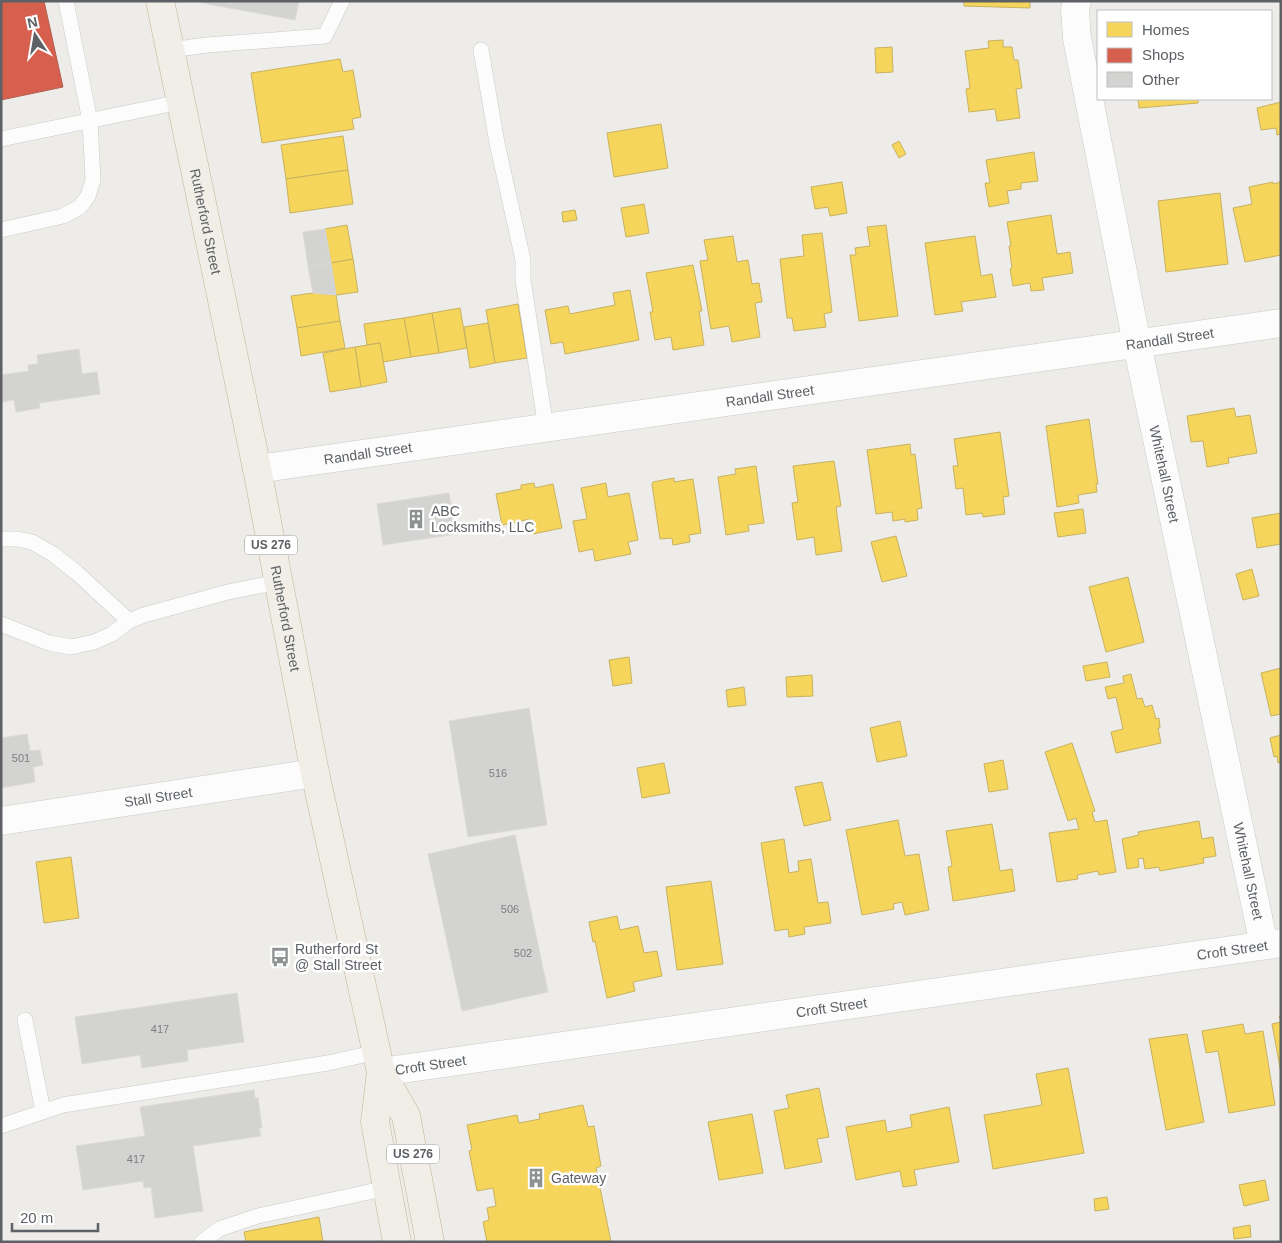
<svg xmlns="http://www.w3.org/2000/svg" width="1282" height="1243" viewBox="0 0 1282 1243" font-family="Helvetica,sans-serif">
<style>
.homes{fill:#f6d55c;stroke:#c8b25f}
.shops{fill:#d6604d;stroke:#b26054}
.building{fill:#d3d3d1;stroke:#dcdad7}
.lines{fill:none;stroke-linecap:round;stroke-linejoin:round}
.service-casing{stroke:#c9caca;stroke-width:16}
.minor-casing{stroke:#c9caca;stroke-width:29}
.trunk-casing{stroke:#c3b497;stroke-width:29}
.service{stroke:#fcfcfc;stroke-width:15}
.minor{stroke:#fcfcfc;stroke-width:28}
.trunk{stroke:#f0eee6;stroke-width:28}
.labels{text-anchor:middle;stroke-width:5;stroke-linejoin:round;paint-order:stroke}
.number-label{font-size:11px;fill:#7c7f81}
.shield{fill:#fff;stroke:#8e9093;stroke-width:1}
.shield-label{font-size:12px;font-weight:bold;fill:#5d6165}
.street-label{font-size:14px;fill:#5d6165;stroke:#fff}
.poi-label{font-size:14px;fill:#5d6165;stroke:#fff;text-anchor:start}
</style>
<rect width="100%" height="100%" fill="#edece8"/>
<g class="homes">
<path d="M964,1H1030V8L964,6Z"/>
<path d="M1003,40V47H1012L1014,60H1018L1022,88L1016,89L1020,118L997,121L995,109L969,112L966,89L970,88L965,51L989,48L988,41Z"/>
<path d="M892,47L893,72L876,73L875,48Z"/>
<path d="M340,59L343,72L353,70L361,117L352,119L354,129L262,143L251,73Z"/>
<path d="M1138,99H1198V103L1139,108Z"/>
<path d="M1281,102V134L1277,135L1276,128L1261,130L1257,108Z"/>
<path d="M661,124L668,168L614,177L607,133Z"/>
<path d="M343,136L348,170L286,179L281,145Z"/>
<path d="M899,141L906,154L899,158L892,145Z"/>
<path d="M1034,152L1038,181L1021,183V189L1007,191L1009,203L989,207L985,183H990L986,160Z"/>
<path d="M348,170L353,204L290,213L286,179Z"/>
<path d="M842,182L847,213L830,216L828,207L815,209L811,187Z"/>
<path d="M1273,182V184L1281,182V255L1245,262L1233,208L1252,204L1249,187Z"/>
<path d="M1220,193L1228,264L1166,272L1158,201Z"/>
<path d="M644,204L649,233L626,237L621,208Z"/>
<path d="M575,210L577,220L563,222L562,212Z"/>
<path d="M1051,215L1057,254L1070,252L1073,273L1042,278L1044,290L1031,291L1030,283L1013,286L1010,269L1012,268L1009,246H1011L1007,222Z"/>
<path d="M347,225L353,259L331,263L325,229Z"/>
<path d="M886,225L898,316L859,321L850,255H856L855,248L870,246L867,227Z"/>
<path d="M822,233L832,312L824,314L826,327L794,331L792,318H787L780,259L804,256L802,235Z"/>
<path d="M733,236L737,262L748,260L752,284L759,283L762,302L755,303L760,337L732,342L729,326L711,329L700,261L708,260L704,240Z"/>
<path d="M975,236L981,276L992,274L996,297L961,302L963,311L935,315L925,243Z"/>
<path d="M353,259L358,292L336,295L331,263Z"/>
<path d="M693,265L702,311H699L704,345L673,350L671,337L655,340L650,312H653L646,273Z"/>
<path d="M630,290L639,340L565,354L563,342L551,344L545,310L568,306L570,314L615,305L613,293Z"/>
<path d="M313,293L336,295L340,321L297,328L291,296Z"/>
<path d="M518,304L527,358L495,363L486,310Z"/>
<path d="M460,308L467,348L439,353L432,313Z"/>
<path d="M432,313L439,353L411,357L404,318Z"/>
<path d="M404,318L411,357L383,362L380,343L367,345L364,324Z"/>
<path d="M340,321L345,348L301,356L297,328Z"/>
<path d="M488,323L495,363L470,368L464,327Z"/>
<path d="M380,343L387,382L361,387L355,347Z"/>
<path d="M355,347L361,387L330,392L323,353Z"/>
<path d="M1234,408L1236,417L1250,415L1257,453L1228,458L1229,463L1207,467L1203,441L1191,442L1187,416Z"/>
<path d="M1089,419L1098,484H1096L1097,492L1078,495L1079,503L1057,507L1046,426Z"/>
<path d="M1000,432L1009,496L1003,497L1005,514L983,517L982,513L966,515L963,488L956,489L953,466H958L954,439Z"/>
<path d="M910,444L911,455L915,454L922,508L917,509L918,520L905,522V519L893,521L892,512L876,514L867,450Z"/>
<path d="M834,461L841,506L836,507L842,551L816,555L814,537L797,540L792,503L798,502L793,466Z"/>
<path d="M756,466L764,523L748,525L749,531L726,535L718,477L736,474L735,469Z"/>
<path d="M674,478V482L693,479L701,533L689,535L690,542L673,545L672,538L660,539L652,484L653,482Z"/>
<path d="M534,483L535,488L553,484L562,528L533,534L530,519L502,525L496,494L521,489V485Z"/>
<path d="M606,483L608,497L629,493L638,540L628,542L631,554L595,561L593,549L579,552L573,521L587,519L581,488Z"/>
<path d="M1083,509L1086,533L1058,537L1054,513Z"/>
<path d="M1281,513V544L1257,548L1252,518Z"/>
<path d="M896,536L907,576L882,582L871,542Z"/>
<path d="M1252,569L1259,596L1243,600L1236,574Z"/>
<path d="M1128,577L1144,642L1106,652L1089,587Z"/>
<path d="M629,657L632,683L613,686L609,660Z"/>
<path d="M1107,662L1110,677L1086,681L1083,666Z"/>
<path d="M1281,668V714L1271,716L1261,673Z"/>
<path d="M1131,674L1137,699L1142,698L1145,707L1152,705L1156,719L1159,718L1160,728H1158L1161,743L1116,753L1111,732L1123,729L1116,697L1108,699L1105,687L1124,683L1123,676Z"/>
<path d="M812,675L813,696L787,697L786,677Z"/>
<path d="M744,687L746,705L728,707L726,690Z"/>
<path d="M900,721L907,756L877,762L870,728Z"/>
<path d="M1281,735V762L1278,763L1277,756L1274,757L1270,738Z"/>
<path d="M1072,743L1095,811L1092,812L1095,822L1107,820L1116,872L1099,875L1098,871L1077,875L1078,879L1057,882L1049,833L1079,829L1076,818L1068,821L1045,752Z"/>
<path d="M1003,760L1008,789L989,792L984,764Z"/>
<path d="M664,763L670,793L642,798L637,768Z"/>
<path d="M822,782L831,820L804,826L795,787Z"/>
<path d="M898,820L905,856L919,854L929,910L905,915L902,902L893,904L894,909L862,915L846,830Z"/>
<path d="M1199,821L1202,839L1213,837L1216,856L1203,858L1204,863L1160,871L1159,867L1145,869L1143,858L1138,859L1139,867L1127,869L1122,839L1139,835L1138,832Z"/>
<path d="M992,824L1000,871L1012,869L1015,891L953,901L948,867L952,866L946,831Z"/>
<path d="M784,839L789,873L799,871L798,861L811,859L818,903L828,902L831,923L804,927L805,934L789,937L788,929L775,931L761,843Z"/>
<path d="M71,857L79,918L44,923L36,862Z"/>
<path d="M711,881L723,964L677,970L666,887Z"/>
<path d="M617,916L620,930L638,926L644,953L657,951L662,976L633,982L635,991L607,998L595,941L593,942L589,922Z"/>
<path d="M1279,1016H1281V1073L1272,1024L1281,1022Z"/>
<path d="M1243,1024L1245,1034L1263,1031L1275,1105L1229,1113L1218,1051L1206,1053L1202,1031Z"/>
<path d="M1187,1034L1204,1122L1166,1130L1149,1039Z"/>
<path d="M1068,1068L1084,1153L993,1169L984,1115L1042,1105L1036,1074Z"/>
<path d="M819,1088L829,1137L817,1139L822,1162L785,1169L774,1111L789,1108L786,1095Z"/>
<path d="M583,1105L588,1127L594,1126L601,1166L596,1168L611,1242H487L483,1222L489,1220L487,1208L496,1206L493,1188L477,1191L469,1151L472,1150L467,1125L517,1115L519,1123L540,1119L539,1114Z"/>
<path d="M949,1107L959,1162L914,1170L917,1185L903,1187L900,1171L856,1180L846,1127L885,1120L887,1132L912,1127L910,1115Z"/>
<path d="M752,1114L763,1173L719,1180L708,1122Z"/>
<path d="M1265,1180L1269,1200L1244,1206L1239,1185Z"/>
<path d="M1107,1197L1109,1209L1095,1211L1094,1199Z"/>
<path d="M319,1217L323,1242H246L244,1232Z"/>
<path d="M1250,1225L1251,1237L1234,1239L1233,1228Z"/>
</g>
<path class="shops" d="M1,1H44L63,87L1,100Z"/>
<g class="building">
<path d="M202,1H299L295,20L202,3Z"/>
<path d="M325,229L331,263L308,267L303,232Z"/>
<path d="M331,263L336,295L313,293L308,267Z"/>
<path d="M79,349L82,374L97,372L100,394L39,403L40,408L16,412L14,400L1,402V375L29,371L28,365L38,364L37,355Z"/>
<path d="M449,493L456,534L383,545L377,504Z"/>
<path d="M529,708L547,825L468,837L449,721Z"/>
<path d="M27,734L30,751L40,750L43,765L33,767L35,782L1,788V738Z"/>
<path d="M515,835L548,992L462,1011L428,854Z"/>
<path d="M237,993L244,1042L187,1050L188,1061L142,1068L140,1055L82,1064L75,1017Z"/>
<path d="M254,1090L255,1098H258L262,1128H259L261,1136L193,1146L203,1211L155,1218L151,1187L144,1188L143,1181L83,1190L76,1146L145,1136L140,1107Z"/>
</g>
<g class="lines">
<defs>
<g id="service">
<path d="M170,50L207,45L325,36L342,1"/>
<path d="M481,50L497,143L523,260V280L546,428"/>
<path d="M1,139L180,102"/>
<path d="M1,230L63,216L80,207L88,196L93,180L90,121L66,1"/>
<path d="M1,539H17L32,542L53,554L77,573L129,621"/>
<path d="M1,624L49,643L71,647L94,642L112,634L129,621L144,615L228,592L278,582"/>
<path d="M25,1020L43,1111"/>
<path d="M1,1126L63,1105L328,1063L377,1052"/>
<path d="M202,1242L219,1229L258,1216L387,1188"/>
</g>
<g id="minor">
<path id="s1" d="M1077,1L1075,10L1077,38L1137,344L1264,945"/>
<path id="s2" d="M257,469L1281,323"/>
<path id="s3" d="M1,821L315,773"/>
<path id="s4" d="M381,1072L1281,943"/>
</g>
<g id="trunk">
<path id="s5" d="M160,1L257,469L315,773L381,1072L406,1116L430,1242"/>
<path d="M381,1072L375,1122L397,1242"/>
</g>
</defs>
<use href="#service" class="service-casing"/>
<use href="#minor" class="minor-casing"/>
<use href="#trunk" class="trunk-casing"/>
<use href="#service" class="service"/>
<use href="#minor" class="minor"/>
<use href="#trunk" class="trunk"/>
</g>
<defs>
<symbol id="building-bare" viewBox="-9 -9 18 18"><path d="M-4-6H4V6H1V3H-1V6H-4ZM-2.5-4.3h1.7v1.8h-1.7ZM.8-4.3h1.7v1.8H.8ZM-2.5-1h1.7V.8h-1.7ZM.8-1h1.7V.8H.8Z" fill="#8f9293" stroke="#fff" stroke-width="2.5" paint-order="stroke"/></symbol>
<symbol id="bus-bare" viewBox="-9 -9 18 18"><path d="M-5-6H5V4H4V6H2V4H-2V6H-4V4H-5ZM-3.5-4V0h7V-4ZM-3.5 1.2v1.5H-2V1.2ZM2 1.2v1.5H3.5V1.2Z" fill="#8f9293" stroke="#fff" stroke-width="2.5" paint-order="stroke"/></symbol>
</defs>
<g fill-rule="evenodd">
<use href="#building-bare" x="402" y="505" width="28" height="28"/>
<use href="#bus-bare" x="266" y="943" width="28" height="28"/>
<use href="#building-bare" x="522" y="1164" width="28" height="28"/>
</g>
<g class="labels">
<g class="number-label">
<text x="21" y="762">501</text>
<text x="498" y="777">516</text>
<text x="510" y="913">506</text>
<text x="523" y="957">502</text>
<text x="160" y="1033">417</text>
<text x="136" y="1163">417</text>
</g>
<g class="shield">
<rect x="245" y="535.5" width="52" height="19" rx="4"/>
<rect x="387" y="1144.5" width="52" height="19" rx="4"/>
</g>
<g class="shield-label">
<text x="271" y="549">US 276</text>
<text x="413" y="1158">US 276</text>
</g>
<g class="street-label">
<text dy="5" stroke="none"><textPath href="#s5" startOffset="225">Rutherford Street</textPath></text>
<text dy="5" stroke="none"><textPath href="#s2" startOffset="922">Randall Street</textPath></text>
<text dy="5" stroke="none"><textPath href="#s2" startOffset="518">Randall Street</textPath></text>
<text dy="5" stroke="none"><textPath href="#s2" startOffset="112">Randall Street</textPath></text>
<text dy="5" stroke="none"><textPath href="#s1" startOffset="482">Whitehall Street</textPath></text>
<text dy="5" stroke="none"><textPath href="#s5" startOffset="630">Rutherford Street</textPath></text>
<text dy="5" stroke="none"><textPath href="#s3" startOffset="159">Stall Street</textPath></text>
<text dy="5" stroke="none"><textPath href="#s1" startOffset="888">Whitehall Street</textPath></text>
<text dy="5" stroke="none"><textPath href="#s4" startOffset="860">Croft Street</textPath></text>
<text dy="5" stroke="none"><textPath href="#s4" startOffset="455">Croft Street</textPath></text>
<text dy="5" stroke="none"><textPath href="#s4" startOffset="50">Croft Street</textPath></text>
</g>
<g class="poi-label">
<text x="431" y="516">ABC<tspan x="431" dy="16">Locksmiths, LLC</tspan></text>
<text x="295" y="954">Rutherford St<tspan x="295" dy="16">@ Stall Street</tspan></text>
<text x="551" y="1183">Gateway</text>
</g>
</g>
<rect width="1282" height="1243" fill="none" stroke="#5d6165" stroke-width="5"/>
<rect x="1097" y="10" width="175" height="90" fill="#ffffff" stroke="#bec0c1"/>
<rect x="1107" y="22" width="25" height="15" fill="#f6d55c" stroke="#bec0c1"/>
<text x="1142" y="35" font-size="15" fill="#5d6165">Homes</text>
<rect x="1107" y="48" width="25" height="15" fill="#d6604d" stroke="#bec0c1"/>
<text x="1142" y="60" font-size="15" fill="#5d6165">Shops</text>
<rect x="1107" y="72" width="25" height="15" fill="#d3d3d1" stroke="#bec0c1"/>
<text x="1142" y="85" font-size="15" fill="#5d6165">Other</text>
<g transform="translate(35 35) rotate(348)" stroke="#ffffff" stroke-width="4" paint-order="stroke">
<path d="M0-4L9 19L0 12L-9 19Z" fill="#5d6165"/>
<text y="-8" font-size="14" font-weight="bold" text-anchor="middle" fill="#5d6165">N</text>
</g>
<path d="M12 1223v8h86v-8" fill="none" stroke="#5d6165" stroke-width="2.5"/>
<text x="20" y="1223" font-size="15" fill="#5d6165" stroke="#ffffff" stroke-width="4" paint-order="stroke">20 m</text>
</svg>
